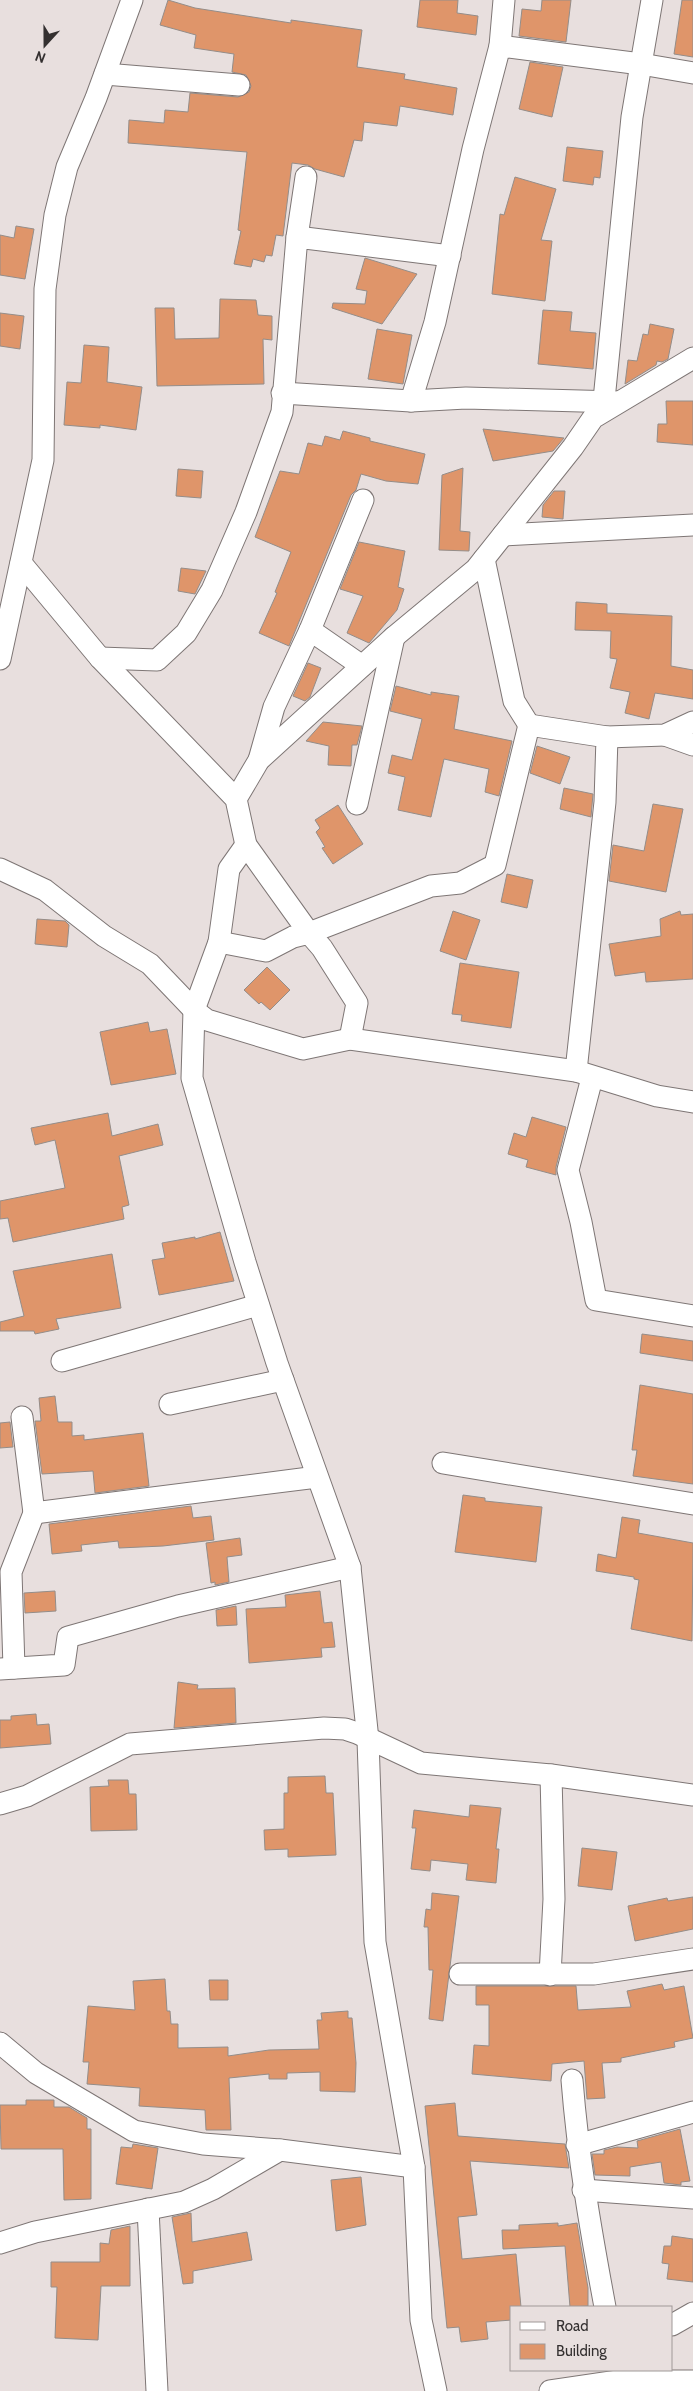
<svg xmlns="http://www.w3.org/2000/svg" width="693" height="2391" viewBox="0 0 693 2391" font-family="Cabin,sans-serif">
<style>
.building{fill:#df956a;stroke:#948d89}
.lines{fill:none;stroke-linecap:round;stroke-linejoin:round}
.minor-casing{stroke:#7e7675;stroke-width:23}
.minor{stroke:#fff;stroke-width:21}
</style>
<rect width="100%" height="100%" fill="#e8dfde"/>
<g class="building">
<path d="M168,0L195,8L291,23V20L362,30L357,67L405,74L404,79L457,88L453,115L400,106L397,126L364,122L362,141L354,140L344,177L315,169L308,165L292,163L283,236L276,235L272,256L266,255L264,262L253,259L251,267L234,264L241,231L238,230L247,152L128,143L129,120L164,123L165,110L188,112L190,93L238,97L249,92L251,86L246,75L232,72L234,54L194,48L196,35L160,25Z"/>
<path d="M420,0H458L457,13L478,16L476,35L417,27Z"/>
<path d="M542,0H571L566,42L519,36L522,9L541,11Z"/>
<path d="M682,0H693V57L674,54Z"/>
<path d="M530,62L563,67L552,117L519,109Z"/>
<path d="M567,147L603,151L600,178L594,177L593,185L563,181Z"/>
<path d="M515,177L556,189L541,240L552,241L545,301L492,294L500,214L504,215Z"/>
<path d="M16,226L34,229L25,279L0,275V235L14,238Z"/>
<path d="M365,258L417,274L382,324L332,308L333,303L365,304L367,291L356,289Z"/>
<path d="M220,299L256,300L258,315L272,316V340L263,339L264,384L157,386L155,308H174L175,339L219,338Z"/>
<path d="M543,310L572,312L570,331L596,333L593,369L538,364Z"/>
<path d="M0,313L24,316L20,349L0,346Z"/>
<path d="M650,324L674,329L668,359L662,362L657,361L656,365L625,384L628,360L637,361L643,334L648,335Z"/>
<path d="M377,329L412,335L403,384L368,379Z"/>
<path d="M84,345L109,347L107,382L142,387L136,430L100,425V428L64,425L67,382L81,383Z"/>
<path d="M666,401H693V445L657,442L658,424H667Z"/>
<path d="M483,429L564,438L553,451L493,461Z"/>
<path d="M343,431L370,438V441L425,454L418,484L386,481L361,474L356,490L351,495L289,646L259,633L277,593L275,592L291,552L255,537L280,471L299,474L308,443L322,446L325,436L340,440Z"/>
<path d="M463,468L460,531L470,532L469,551L439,550L442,475Z"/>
<path d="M178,469L203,471L201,498L176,496Z"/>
<path d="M554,491H565L563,519L542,517L543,505Z"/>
<path d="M359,542L405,551L398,587L404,589L397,610L369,643L347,633L363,596L340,589Z"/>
<path d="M181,568L206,571L195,594L178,591Z"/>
<path d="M576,602L607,604V613L672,616L671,666L693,670V699L655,693L649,719L625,713L630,692L610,688L617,659L610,658L611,631L575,630Z"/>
<path d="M308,663L321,668L310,697L305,701L293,696Z"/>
<path d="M396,686L431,695V692L459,696L454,729L512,741L499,796L485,792L489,769L444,759L431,817L398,810L405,777L388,773L392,755L412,760L422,719L390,711Z"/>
<path d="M323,722L362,726L357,745H352L351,766L328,765L329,746L306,741Z"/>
<path d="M537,746L570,757L560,784L530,773Z"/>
<path d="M564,788L593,794L591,817L560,809Z"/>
<path d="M653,804L683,809L666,892L609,881L613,845L644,851Z"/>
<path d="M338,805L363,844L333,864L322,848L325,847L316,832L320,828L315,820Z"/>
<path d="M507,874L533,880L527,908L501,902Z"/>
<path d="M453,911L480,920L466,960L440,951Z"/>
<path d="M680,911L681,915L693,914V979L646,982L645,972L615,976L609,944L661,936L660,919Z"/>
<path d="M37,919L65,921L69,925L67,947L35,944Z"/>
<path d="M460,963L519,972L511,1028L461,1021L462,1015L452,1014Z"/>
<path d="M267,967L290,990L270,1010L261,1002L259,1004L244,990Z"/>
<path d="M148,1022L150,1032L167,1029L176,1074L111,1085L100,1032Z"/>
<path d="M108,1113L112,1136L158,1124L163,1145L119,1156L129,1205L122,1207L124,1219L13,1242L8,1218L0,1219V1201L65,1188L55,1140L35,1145L31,1128Z"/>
<path d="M532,1117L566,1127L556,1167V1175L526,1167L528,1160L508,1154L514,1133L526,1137Z"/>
<path d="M220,1232L234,1281L159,1295L152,1260L165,1258L162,1243L195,1237V1239Z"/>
<path d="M112,1254L121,1308L56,1319L59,1329L35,1334L34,1331H0V1322L24,1316L13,1271Z"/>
<path d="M642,1334L693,1341V1361L640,1353Z"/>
<path d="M640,1385L693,1394V1484L633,1476L637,1450H632Z"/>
<path d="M55,1396L58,1422H72V1436L84,1435V1440L143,1433L149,1486L95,1493L93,1471L42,1474L35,1421H41L39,1398Z"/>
<path d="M10,1422L13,1447L0,1448V1423Z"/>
<path d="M463,1495L485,1498V1501L542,1507L536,1562L455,1552Z"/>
<path d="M191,1506L193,1518L211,1516L214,1540L163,1546L119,1548L118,1541L81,1545L82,1551L52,1554L49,1524Z"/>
<path d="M622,1517L640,1520L638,1533L693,1543L692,1641L631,1629L639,1580L634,1579V1577L596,1571L598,1554L616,1558Z"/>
<path d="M240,1538L242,1555L227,1557L229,1582L215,1585V1582L211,1583L206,1543Z"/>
<path d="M55,1591L56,1611L25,1613L24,1593Z"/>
<path d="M320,1591L324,1623L332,1622L335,1647L321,1648L322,1657L249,1663L246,1609L286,1607L285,1595Z"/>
<path d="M236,1606L237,1625L217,1626L216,1610Z"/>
<path d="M178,1682L198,1685L197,1689L235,1688L236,1723L174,1728Z"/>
<path d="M36,1714L37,1725L49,1724L51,1744L0,1748V1720H11V1716Z"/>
<path d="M325,1776L326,1793H333L336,1855L288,1857V1849L265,1850L264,1830L284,1829V1793H288V1777Z"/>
<path d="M108,1780H128L129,1794H136L137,1830L91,1831L90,1787L109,1786Z"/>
<path d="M470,1805L501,1808L496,1849H499L496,1883L466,1880L468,1864L431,1860L430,1871L411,1869L416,1828H412L414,1810L469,1817Z"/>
<path d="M582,1848L617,1852L612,1890L578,1886Z"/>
<path d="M432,1893L459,1896L443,2021L429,2019L433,1970H429L428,1927H424L426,1909L431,1910Z"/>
<path d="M693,1897V1929L635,1941L628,1906L667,1898L668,1901Z"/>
<path d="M165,1979L167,2011H170L171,2024H178V2048L228,2047V2056L269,2050L319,2049L317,2020H322L321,2013L348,2011V2018H352L356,2063L355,2092L320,2091V2072L287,2073V2079H269V2074L229,2078L231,2130H206L205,2110L139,2106L140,2088L87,2084L89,2062H83L88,2006L135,2010L133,1981Z"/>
<path d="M209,1980H228V2000H210Z"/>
<path d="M662,1984L664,1990L684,1986L693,2038L674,2042L675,2047L621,2058V2062L602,2063L605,2098L587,2099L584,2061L552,2064L551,2081L472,2074L474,2045L489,2046V2005H476V1986H576L578,2010L631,2007L627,1991Z"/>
<path d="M26,2100H54V2107H69L87,2118V2129H91V2199L64,2200L63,2149H1L0,2105H26Z"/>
<path d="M455,2103L458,2136L565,2144L569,2168L470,2161L477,2215L458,2217L462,2259L516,2254L521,2307H512V2320L486,2322L488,2339L461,2342L459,2327L447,2328L425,2106Z"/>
<path d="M680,2129L690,2181L681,2182V2185L664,2183L661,2162L630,2167V2176L595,2175L592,2154H604V2150L617,2147L638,2148L637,2141Z"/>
<path d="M133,2144L158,2148L152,2189L116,2184L121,2147L132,2148Z"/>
<path d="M361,2177L366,2225L336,2231L331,2180Z"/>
<path d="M191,2213L192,2242L247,2232L252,2260L193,2271V2283L183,2284L172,2217Z"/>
<path d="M558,2223V2226L577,2223L588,2288V2306L570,2307L565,2246L503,2249L502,2230H519V2225Z"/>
<path d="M130,2226V2286H101L98,2340L55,2338L57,2287H51V2262H100V2243L109,2244L111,2230Z"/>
<path d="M672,2236L693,2239V2282L667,2279L669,2264L662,2263L664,2246H671Z"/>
</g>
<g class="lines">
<defs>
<g id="minor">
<path d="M500,46L504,0"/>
<path d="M105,74L239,85"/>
<path d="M297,237L306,177"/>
<path d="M282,393L411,401L466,398L617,402"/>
<path d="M604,400L632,117L652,0"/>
<path d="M411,401L435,322L473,149L500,46L641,64L693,73"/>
<path d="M503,535L693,525"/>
<path d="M484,559L514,701L529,725"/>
<path d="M21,563L100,658L236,799L246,845L309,933L431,886L460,883L495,865L529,725L607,737L605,802L576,1071"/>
<path d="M310,630L363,500"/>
<path d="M100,658L157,660L186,633L212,590L246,512L282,412L297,237L450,256"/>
<path d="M0,659L43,460L45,289L55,215L67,167L96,98L132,0"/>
<path d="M665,735L693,745"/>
<path d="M607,737L665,735L693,722"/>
<path d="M259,760L274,707L310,630L362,666"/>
<path d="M236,799L259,760L394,637L476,569L573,447L593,418L693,358"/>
<path d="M357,804L394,637"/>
<path d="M246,845L229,869L219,942L194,1010L192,1078L245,1262L277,1363L350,1567L368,1740L375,1942L414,2167L421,2320L436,2391"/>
<path d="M0,869L45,890L104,936L150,964L194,1010L207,1020L303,1049L350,1039L576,1071L657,1096L693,1102"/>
<path d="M219,942L266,951L293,937L309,933L322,948L357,1003L350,1039"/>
<path d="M592,1078L568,1170L581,1222L596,1300L693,1316"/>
<path d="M62,1361L258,1305"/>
<path d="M170,1404L283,1380"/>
<path d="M22,1417L34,1513L317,1477"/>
<path d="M443,1463L693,1504"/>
<path d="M14,1668L11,1572L34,1513"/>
<path d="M0,1669L64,1665L68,1637L178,1606L350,1567"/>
<path d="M0,1804L27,1796L130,1744L324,1728L345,1729L357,1733L421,1763L551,1775L693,1795"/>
<path d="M460,1974H594L693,1959"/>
<path d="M550,1975L554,1899L551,1775"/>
<path d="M0,2043L36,2073L134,2131L203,2144L280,2150L414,2167"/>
<path d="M572,2080C578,2157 591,2232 605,2307"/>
<path d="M577,2145L693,2112"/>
<path d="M583,2190L693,2198"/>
<path d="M148,2209L157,2391"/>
<path d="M0,2243L35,2232L184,2202L213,2189L280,2150"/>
<path d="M672,2325L693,2313"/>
<path d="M550,2391L618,2381H693"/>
</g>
</defs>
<use href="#minor" class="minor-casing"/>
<use href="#minor" class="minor"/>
</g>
<rect x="510" y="2306" width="162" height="65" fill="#e8dfde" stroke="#a09998"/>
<rect x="520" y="2322" width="25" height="8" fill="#ffffff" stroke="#a09998"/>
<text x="556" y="2331" font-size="15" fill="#343030">Road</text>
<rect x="520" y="2344" width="25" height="15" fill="#df956a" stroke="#a09998"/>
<text x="556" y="2356" font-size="15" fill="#343030">Building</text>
<g transform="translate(45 45) rotate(201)" stroke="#e8dfde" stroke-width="4" paint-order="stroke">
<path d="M0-4L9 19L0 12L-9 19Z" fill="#343030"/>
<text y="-8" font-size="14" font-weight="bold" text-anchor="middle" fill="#343030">N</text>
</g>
</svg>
